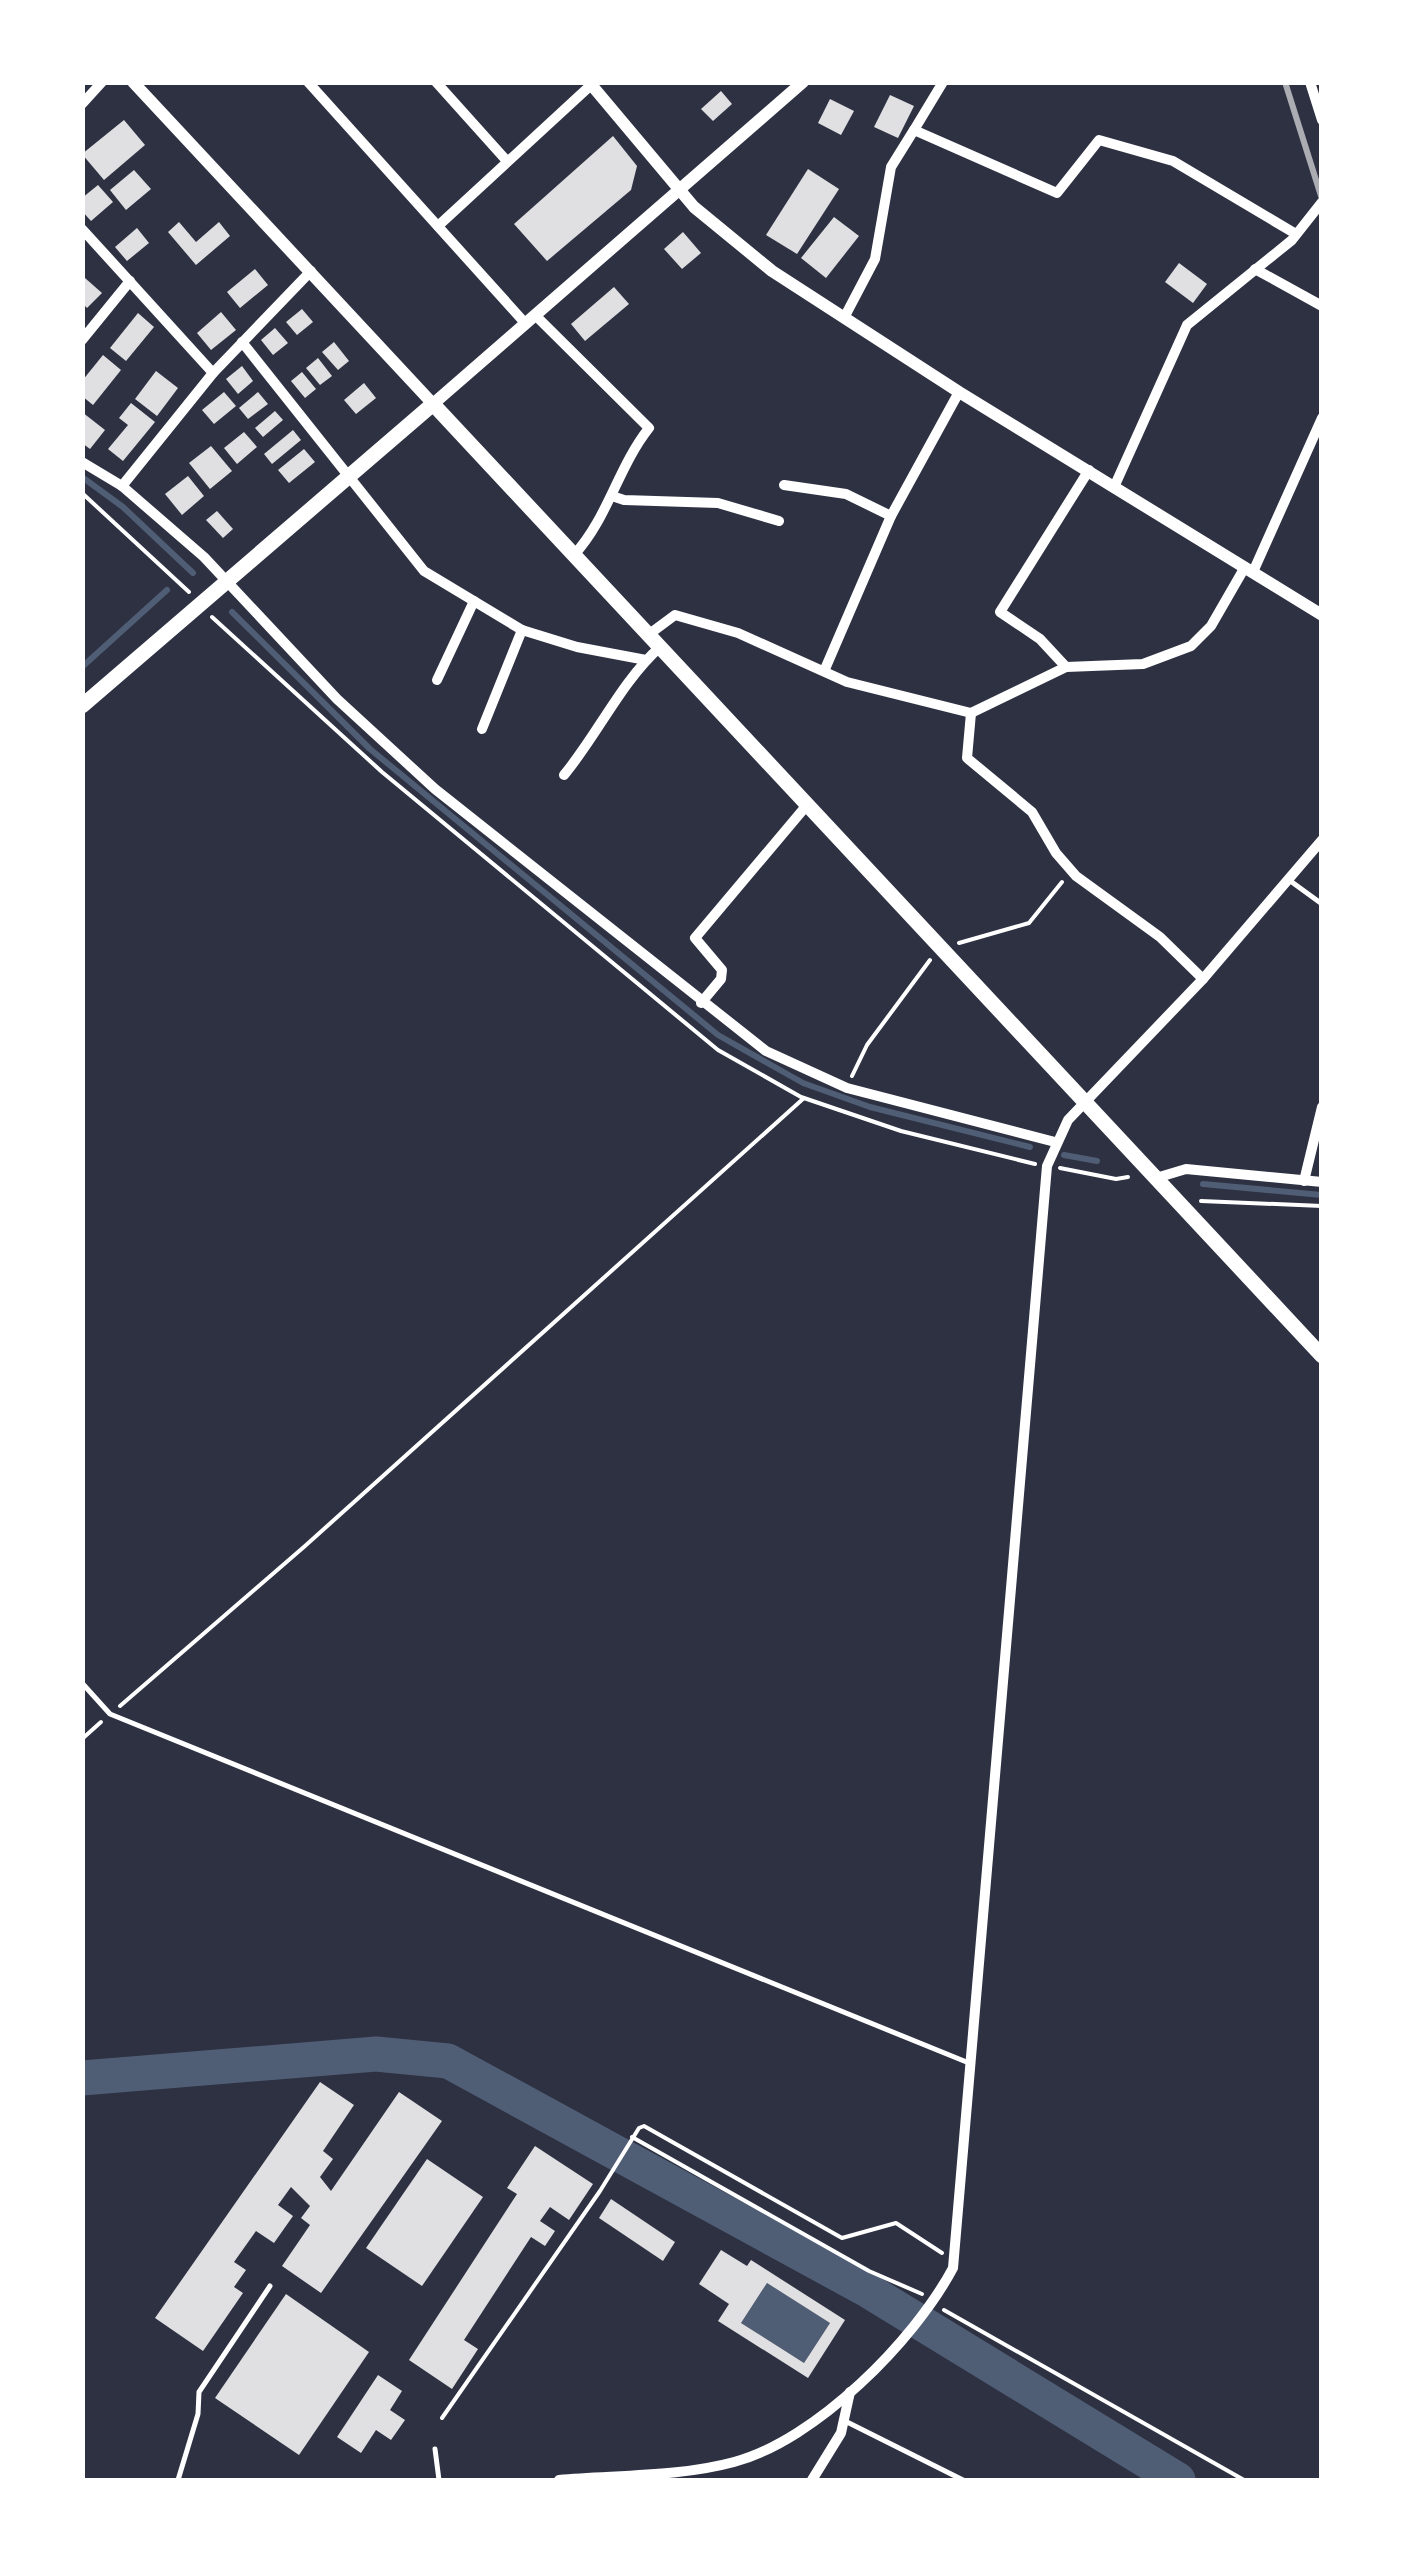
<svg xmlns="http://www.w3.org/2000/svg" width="1404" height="2563" viewBox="0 0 1404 2563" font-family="Quicksand,sans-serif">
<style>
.water{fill:#4f5d75}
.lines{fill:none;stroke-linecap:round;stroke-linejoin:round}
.stream{stroke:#4f5d75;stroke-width:6}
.river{stroke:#4f5d75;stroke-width:35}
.building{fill:#e0e0e3;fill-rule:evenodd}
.path{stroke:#fff;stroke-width:4}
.service{stroke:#fff;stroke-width:5}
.minor{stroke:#fff;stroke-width:10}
.tertiary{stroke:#fff;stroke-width:12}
.primary{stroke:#fff;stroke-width:15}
.rail{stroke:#abadb3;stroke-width:6}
</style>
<rect width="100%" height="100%" fill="#2d3142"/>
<path class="water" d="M767,2283L830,2323L804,2363L741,2323Z"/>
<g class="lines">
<g class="stream">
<path d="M82,477L123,507L193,573"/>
<path d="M232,612L370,749L718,1035L803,1083L870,1107L1030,1147"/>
<path d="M82,667L167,590"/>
<path d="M1064,1155L1097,1161"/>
<path d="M1203,1184L1322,1195"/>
</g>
<path class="river" d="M82,2078L376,2054L448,2061L869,2291L1178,2480"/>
</g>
<g class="building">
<path d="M721,91L732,104L713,121L701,109Z"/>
<path d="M890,95L914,106L898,138L874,127Z"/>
<path d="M830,99L854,111L841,135L818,123Z"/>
<path d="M124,120L145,145L104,180L82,154Z"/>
<path d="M613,136L637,166L631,190L547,261L514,224Z"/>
<path d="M808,169L839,189L797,254L766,235Z"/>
<path d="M134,170L151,189L126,210L110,190Z"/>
<path d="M98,185L113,202L91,221L82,211V198Z"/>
<path d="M834,217L859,236L826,278L801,258Z"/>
<path d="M179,222L196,242L219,222L230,236L196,265L168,232Z"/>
<path d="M137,228L149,243L127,261L115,247Z"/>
<path d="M683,232L701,253L682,269L664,249Z"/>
<path d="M1179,263L1207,284L1193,303L1165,282Z"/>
<path d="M255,269L268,285L240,308L227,292Z"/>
<path d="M85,278L102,293L87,308L82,303Z"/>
<path d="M614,287L629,304L585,341L571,324Z"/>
<path d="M302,309L313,322L297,335L286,322Z"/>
<path d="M221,312L236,330L211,350L197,333Z"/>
<path d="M138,313L154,327L126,361L110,348Z"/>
<path d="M275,328L288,343L273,355L261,340Z"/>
<path d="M334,342L349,361L338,370L322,352Z"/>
<path d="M103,355L121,370L93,405L82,396V381Z"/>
<path d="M318,358L332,376L320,385L306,368Z"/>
<path d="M242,366L253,381L238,394L226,379Z"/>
<path d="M156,371L178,388L157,416L135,399Z"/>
<path d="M302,372L316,389L305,398L291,381Z"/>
<path d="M364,383L376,398L356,414L344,400Z"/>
<path d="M224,392L236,406L214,424L202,410Z"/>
<path d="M258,392L268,404L248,419L239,408Z"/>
<path d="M131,403L155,422L123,461L108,449L128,425L119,418Z"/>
<path d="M275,411L283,420L263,437L255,428Z"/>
<path d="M82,412L105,430L90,449L82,443Z"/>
<path d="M293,430L301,440L272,464L264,454Z"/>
<path d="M244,432L257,447L237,464L224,448Z"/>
<path d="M211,446L232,471L210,489L189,463Z"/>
<path d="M304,449L315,462L289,483L278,470Z"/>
<path d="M188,476L204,496L182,515L165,494Z"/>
<path d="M217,511L233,529L223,538L206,520Z"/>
<path d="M320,2082L354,2105L323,2151L333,2159L320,2177L331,2191L399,2092L442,2121L321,2293L282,2266L310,2225L301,2218L310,2206L291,2187L278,2205L293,2216L274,2243L256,2231L234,2262L246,2270L234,2287L243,2293L203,2351L155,2318Z"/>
<path d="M535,2146L593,2184L569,2220L550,2207L540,2221L555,2231L545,2246L531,2237L464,2340L478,2349L452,2389L409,2360L517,2194L507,2188Z"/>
<path d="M427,2159L483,2197L422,2286L366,2248Z"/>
<path d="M611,2199L675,2242L663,2261L599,2218Z"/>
<path d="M721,2250L747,2266L751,2260L845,2320L808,2378L718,2321L729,2304L699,2284ZM767,2283L830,2323L804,2363L741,2323Z"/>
<path d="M286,2294L369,2352L299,2455L215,2398Z"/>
<path d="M378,2375L402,2391L390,2410L405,2420L391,2440L376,2430L361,2453L337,2437Z"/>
</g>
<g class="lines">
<g class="path">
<path d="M82,493L189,592"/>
<path d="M212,617L382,772L718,1050L801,1097L901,1131L1035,1164"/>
<path d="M959,943L1029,923L1062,882"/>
<path d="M852,1076L867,1045L930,960"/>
<path d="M1060,1168L1116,1179L1128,1177"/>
<path d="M1201,1201L1322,1206"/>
<path d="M120,1706L305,1546L804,1098"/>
<path d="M82,1739L101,1722"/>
<path d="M632,2137L869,2271L922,2294"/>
<path d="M944,2310L1244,2480"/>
<path d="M442,2418L600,2191L639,2128L644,2126L842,2238L896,2223L942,2253"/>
</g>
<g class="service">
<path d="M1289,880L1322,904"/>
<path d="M82,1683L110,1714L969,2063"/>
<path d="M845,2421L963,2480"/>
<path d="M435,2449L439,2480"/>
<path d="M178,2480L198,2414L199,2392L270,2286"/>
</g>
<g class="minor">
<path d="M308,82L525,323"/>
<path d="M436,82L506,160"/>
<path d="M1310,82L1322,120"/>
<path d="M82,104L102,82"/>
<path d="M914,130L943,82"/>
<path d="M438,226L591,85"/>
<path d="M82,229L213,373"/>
<path d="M1255,269L1322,306"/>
<path d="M535,315L649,428C618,467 608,518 574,555"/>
<path d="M844,318L875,259L891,167L914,130L1057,193L1099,140L1173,161L1296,234"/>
<path d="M82,340L130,281"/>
<path d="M242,342L424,571L522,630L577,647L646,660"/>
<path d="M82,462L122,486L204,557L337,699L435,789L766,1051L847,1088L1055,1142"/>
<path d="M784,485L846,494L891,516"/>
<path d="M1115,485L1187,325L1292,240L1322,202"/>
<path d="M122,486L213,373L311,271"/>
<path d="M612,496L624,500L718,503L779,521"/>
<path d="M1253,572L1322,418"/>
<path d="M648,635L675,615L738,633L847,682L971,713L967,758L1032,812L1056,853L1076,876L1160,937L1203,979"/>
<path d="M1066,667L1040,639L1000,612L1089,470"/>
<path d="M825,669L891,516L959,392"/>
<path d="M437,680L474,601"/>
<path d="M971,713L1066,667L1143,664L1191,646L1211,626L1245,567"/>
<path d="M482,729L522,630"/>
<path d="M564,775C598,734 621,682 660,647"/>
<path d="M701,1003L721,979L722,970L695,938L807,805"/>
<path d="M1156,1178L1186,1169L1322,1182"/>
<path d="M1304,1181L1322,1107"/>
<path d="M559,2480C615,2475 679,2477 734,2462C816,2440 914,2341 953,2268L1047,1166L1068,1120L1203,979L1322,840"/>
<path d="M812,2480L841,2433L850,2392"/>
</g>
<g class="tertiary">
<path d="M133,82L433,404L803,82"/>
<path d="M589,82L694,207L772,271L959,392L1322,615"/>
</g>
<path class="primary" d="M82,706L433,404L1322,1356"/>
<path class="rail" d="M1285,82L1322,199"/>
</g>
<rect width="1404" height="2563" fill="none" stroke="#ffffff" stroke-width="170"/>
</svg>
